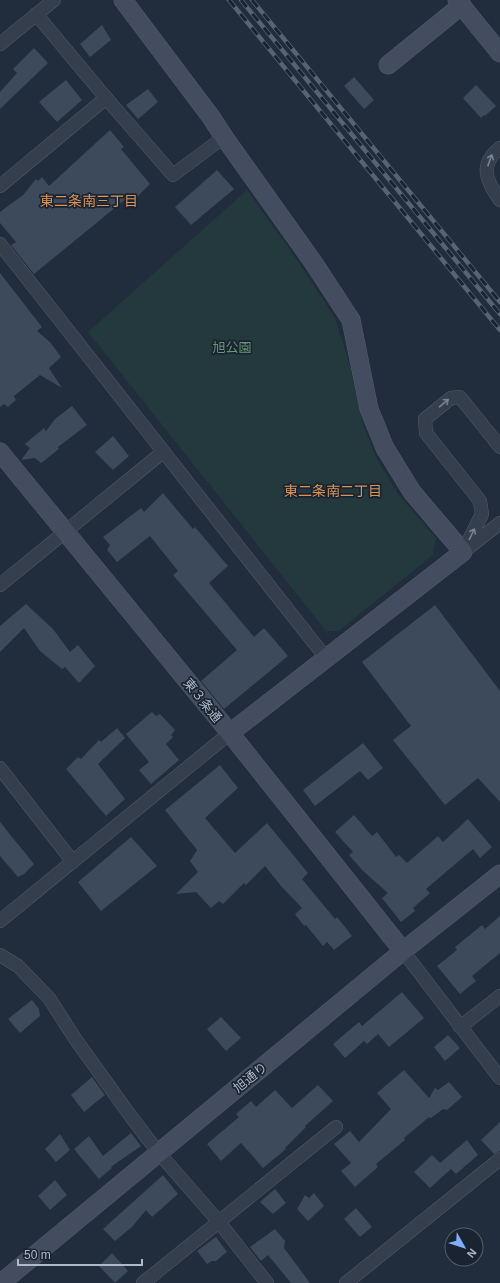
<svg xmlns="http://www.w3.org/2000/svg" width="500" height="1283" viewBox="0 0 500 1283" font-family="Helvetica,'Noto Sans JP',sans-serif">
<style>
.green{fill:#23393d}
.building{fill:#3d4a5b}
.lines{fill:none;stroke-linecap:round;stroke-linejoin:round}
.street-casing{stroke:#535c6a;stroke-width:14}
.secondary-casing{stroke:#535c6a;stroke-width:19}
.street{stroke:#353e4c;stroke-width:13}
.secondary{stroke:#434d5f;stroke-width:18}
.rail-casing{stroke:#576273;stroke-width:4.5}
.rail{stroke:#1a2330;stroke-width:3;stroke-dasharray:9;stroke-linecap:butt}
.oneway{stroke:#798290}
.labels{text-anchor:middle;stroke-width:3.5;stroke-linejoin:round;paint-order:stroke}
.park-label{font-size:13px;fill:#669a73;stroke:#1a2330}
.street-label{font-size:13px;fill:#b0b9c8;stroke:#1a2330}
.neighbourhood-label{font-size:14px;fill:#d9945a;stroke:#1a2330}
</style>
<rect width="100%" height="100%" fill="#212c3c"/>
<path class="green" d="M247,190L298,261L335,318L349,362L362,422L377,459L398,494L436,538L433,555L339,631H326L88,332Z"/>
<g class="building">
<path d="M102,25L111,40L90,57L80,44Z"/>
<path d="M34,48L48,63L0,109V92L17,73L13,69Z"/>
<path d="M354,77L374,100L364,109L344,86Z"/>
<path d="M66,80L82,100L57,122L39,102Z"/>
<path d="M476,85L496,106L485,116L484,115L481,118L463,98Z"/>
<path d="M148,89L158,102L138,119L126,105Z"/>
<path d="M110,130L124,147L121,149L150,184L136,198L130,201L127,198L34,274L11,245L16,242L0,223V212L23,195L36,179L38,181L42,177L49,186Z"/>
<path d="M217,170L234,189L191,225L175,207Z"/>
<path d="M0,273L42,327L37,331L50,342L61,357L49,368L62,388L40,375L14,396L16,400L8,407L4,404L0,407Z"/>
<path d="M72,406L87,425L58,447L59,449L41,463L35,458L21,460L30,448L25,444L44,428L46,431L55,419Z"/>
<path d="M113,436L129,456L113,470L95,452Z"/>
<path d="M163,493L193,529L195,527L228,566L209,583L254,637L264,628L288,656L224,709L201,681L237,650L173,575L178,571L150,536L117,562L107,550L110,545L103,537L141,508L144,512Z"/>
<path d="M26,604L53,629L70,652L78,645L95,666L79,683L65,667L62,669L40,651L24,628L0,652V626Z"/>
<path d="M435,605L500,691V802L478,778L445,805L393,740L411,726L362,662Z"/>
<path d="M152,712L156,716L160,714L175,730L171,735L173,737L166,744L179,760L151,784L139,770L149,762L126,734Z"/>
<path d="M117,728L125,738L98,764L125,799L106,816L66,769L78,757L81,759L99,740L101,742Z"/>
<path d="M363,743L383,768L368,780L360,771L315,806L303,790Z"/>
<path d="M220,765L238,788L205,818L235,853L267,823L308,873L302,879L335,919L337,917L352,936L334,950L327,942L323,946L306,925L304,926L295,914L302,908L281,886L265,866L246,885L244,883L223,904L219,901L211,908L196,892L176,894L198,872L190,861L197,850L165,810Z"/>
<path d="M354,815L372,836L377,832L396,857L399,855L407,863L438,836L443,842L468,819L492,847L480,858L473,849L426,889L430,893L413,908L415,911L401,922L382,898L388,893L363,871L349,855L353,852L335,832Z"/>
<path d="M0,822L34,864L24,874L18,877L0,856Z"/>
<path d="M131,837L157,866L101,911L78,882Z"/>
<path d="M500,916V953L472,976L476,981L460,994L437,966L457,950L455,947L482,925L485,929Z"/>
<path d="M402,992L424,1018L389,1047L378,1034L367,1044L364,1041L345,1058L333,1044L359,1022L362,1026Z"/>
<path d="M32,1000L39,1009L40,1016L20,1033L8,1019Z"/>
<path d="M221,1017L241,1038L226,1051L207,1029Z"/>
<path d="M448,1035L460,1048L445,1061L434,1047Z"/>
<path d="M404,1070L429,1098L435,1088L438,1090L449,1082L462,1097L447,1110L443,1109L431,1118L429,1117L404,1138L405,1140L376,1164L378,1167L355,1187L341,1171L351,1163L334,1144L350,1131L359,1142L391,1109L377,1093Z"/>
<path d="M92,1077L105,1095L84,1112L71,1095Z"/>
<path d="M318,1085L333,1101L305,1126L306,1127L285,1148L286,1149L263,1168L241,1143L221,1161L207,1144L239,1117L236,1114L251,1101L256,1107L275,1090L292,1108Z"/>
<path d="M500,1122V1151L494,1154L481,1140Z"/>
<path d="M131,1133L141,1146L111,1167L112,1168L99,1179L74,1149L89,1136L103,1156Z"/>
<path d="M60,1134L70,1150L56,1162L45,1149Z"/>
<path d="M467,1140L478,1155L456,1174L451,1169L430,1188L414,1172L432,1155L440,1163Z"/>
<path d="M163,1175L178,1194L152,1217L146,1210L132,1227L115,1241L103,1229Z"/>
<path d="M55,1180L67,1195L50,1210L38,1196Z"/>
<path d="M275,1189L286,1203L273,1214L260,1202Z"/>
<path d="M314,1193L324,1206L308,1221L297,1209L305,1195L309,1198Z"/>
<path d="M356,1208L372,1227L360,1237L344,1219Z"/>
<path d="M275,1229L285,1241L284,1248L310,1283H291L268,1255L261,1261L250,1247Z"/>
<path d="M216,1237L227,1252L216,1261H212L207,1264L197,1251Z"/>
<path d="M112,1253L128,1271L115,1283L99,1266Z"/>
</g>
<g class="lines">
<defs>
<g id="street">
<path d="M36,14L106,98L173,175L224,137"/>
<path d="M0,44L54,0"/>
<path d="M500,148C479,164 486,181 500,200"/>
<path d="M0,186L106,98"/>
<path d="M0,244L326,658"/>
<path d="M500,447L460,397L451,398L425,419L426,433L480,501L482,514L463,552L500,523"/>
<path d="M0,585L163,452"/>
<path d="M0,768L73,862"/>
<path d="M0,921L230,733"/>
<path d="M403,951L500,1078"/>
<path d="M0,955L18,966L49,998L76,1040L132,1118L158,1152L219,1222L267,1283"/>
<path d="M460,1027L500,996"/>
<path d="M143,1283L336,1127"/>
<path d="M346,1283L500,1159"/>
</g>
<g id="secondary">
<path d="M123,0L211,117L224,137L313,262L351,320L369,409L385,448L412,492L463,552L230,733"/>
<path d="M457,0L500,53"/>
<path d="M388,65L462,5"/>
<path d="M0,452L230,733L403,951"/>
<path d="M1,1283L403,951L500,874"/>
</g>
</defs>
<use href="#street" class="street-casing"/>
<use href="#secondary" class="secondary-casing"/>
<use href="#street" class="street"/>
<use href="#secondary" class="secondary"/>
<defs>
<g id="rail">
<path d="M229,0L500,330"/>
<path d="M241,0L500,314"/>
<path d="M252,0L500,302"/>
</g>
</defs>
<use href="#rail" class="rail-casing"/>
<use href="#rail" class="rail"/>
</g>
<defs><path id="oneway-shaft" d="M-6 0H5M1.5-3L5.5 0L1.5 3" fill="none" stroke-width="1.6" stroke-linecap="round" stroke-linejoin="round"/></defs>
<g class="oneway">
<use href="#oneway-shaft" transform="translate(490 160) rotate(-70)"/>
<use href="#oneway-shaft" transform="translate(444 403) rotate(-40)"/>
<use href="#oneway-shaft" transform="translate(472 534) rotate(-64)"/>
</g>
<g class="labels">
<g class="park-label">
<text x="232" y="352">旭公園</text>
</g>
<g class="street-label">
<text transform="translate(203 700) rotate(51)" y="5">東３条通</text>
<text transform="translate(250 1077) rotate(-39)" y="5">旭通り</text>
</g>
<g class="neighbourhood-label">
<text x="89" y="206">東二条南三丁目</text>
<text x="333" y="496">東二条南二丁目</text>
</g>
</g>
<g transform="translate(464 1247) rotate(129)"><circle r="19" fill="#1a2330" stroke="#565f6d"/>
<path d="M0-3L7 15L0 10L-7 15Z" fill="#80adfc"/>
<text y="-6" font-size="11" font-weight="bold" text-anchor="middle" fill="#b0b9c8">N</text>
</g>
<path d="M18 1259v6h124v-6" fill="none" stroke="#b0b9c8" stroke-width="2"/>
<text x="24" y="1259" font-size="12" fill="#b0b9c8" stroke="#1a2330" stroke-width="3" paint-order="stroke">50 m</text>
</svg>
